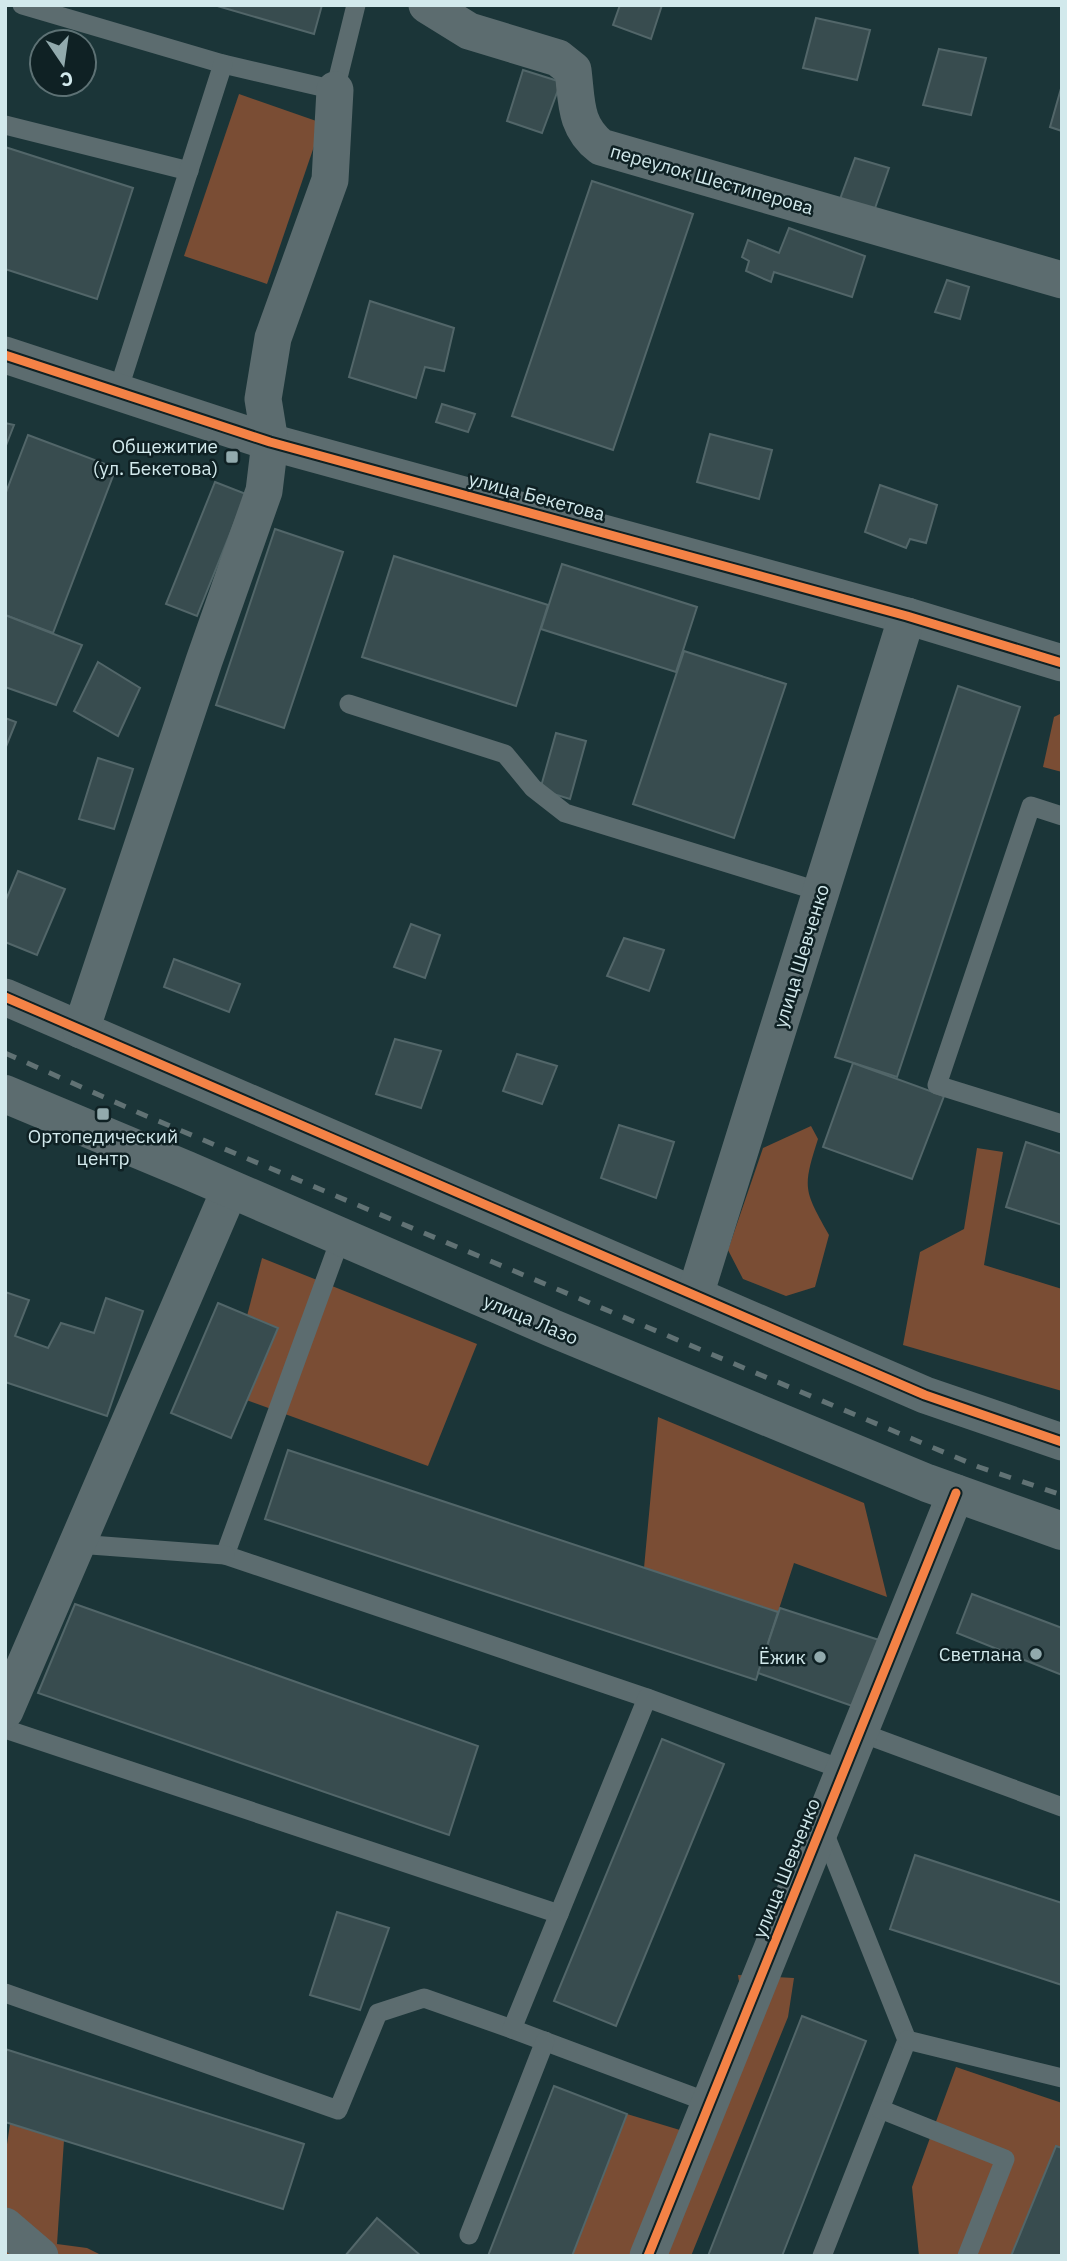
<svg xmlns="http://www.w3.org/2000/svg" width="1067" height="2261" viewBox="0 0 1067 2261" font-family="'IBM Plex Sans',sans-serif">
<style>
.green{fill:#7a4d34}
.building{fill:#384c4f;stroke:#526669;stroke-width:2}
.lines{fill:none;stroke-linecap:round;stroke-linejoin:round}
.service{stroke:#5c6c6f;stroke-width:19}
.minor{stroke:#5c6c6f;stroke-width:37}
.tertiary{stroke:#5c6c6f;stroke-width:38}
.rail{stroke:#617274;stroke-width:5;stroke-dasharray:12 12;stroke-linecap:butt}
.cycleway-casing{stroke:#0f2124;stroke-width:13}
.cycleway{stroke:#f48246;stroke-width:9}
.poi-dot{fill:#92aaad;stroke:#0f2124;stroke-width:2.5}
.labels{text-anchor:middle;stroke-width:5;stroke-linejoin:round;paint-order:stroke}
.street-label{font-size:19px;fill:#d2e9ec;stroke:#0f2124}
.poi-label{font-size:19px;fill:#d2e9ec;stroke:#0f2124;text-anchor:end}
</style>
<rect width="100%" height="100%" fill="#1b3538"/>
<g class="green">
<path d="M239,94L322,123L267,284L184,256Z"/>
<path d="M1062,713V772L1043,767L1054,717Z"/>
<path d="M811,1126L818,1139C802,1189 804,1190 829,1235L815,1287L786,1296L743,1279L728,1250L763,1148Z"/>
<path d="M977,1148L1003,1152L984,1265L1062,1289V1391L903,1345L920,1252L964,1229Z"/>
<path d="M262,1258L477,1344L428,1466L227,1393Z"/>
<path d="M658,1417L864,1503L887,1597L794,1563L778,1612L644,1568Z"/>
<path d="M738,1975L794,1978L788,2017L691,2256H572L627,2114L703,2137L747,2030Z"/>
<path d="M956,2067L1062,2103V2148L1056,2146L1011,2256H919L912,2187Z"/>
<path d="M10,2124L64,2140L57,2244L87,2248L103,2256H5V2158Z"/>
</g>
<g class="building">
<path d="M214,5H322L314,34Z"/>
<path d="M620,5H662L651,39L613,25Z"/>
<path d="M816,18L870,30L857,80L803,68Z"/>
<path d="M939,49L986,58L971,115L923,105Z"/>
<path d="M523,70L561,82L542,133L507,121Z"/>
<path d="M1062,85V131L1050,127Z"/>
<path d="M5,147L133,188L97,299L5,269Z"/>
<path d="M855,158L889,168L873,214L839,202Z"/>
<path d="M592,181L693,214L613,450L512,416Z"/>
<path d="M789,228L865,256L852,297L774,272L771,282L746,271L749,261L742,257L748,240L779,253Z"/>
<path d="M947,280L969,287L960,319L935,312Z"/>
<path d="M370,301L454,328L444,371L425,367L416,398L349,377Z"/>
<path d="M442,404L475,414L468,432L436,422Z"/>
<path d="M5,423L14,425L5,448Z"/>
<path d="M710,434L772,450L759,499L697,482Z"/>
<path d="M28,435L116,468L53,633L5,615V495Z"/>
<path d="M215,482L246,494L197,616L166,604Z"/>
<path d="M880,485L937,505L926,543L910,539L906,548L865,532Z"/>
<path d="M275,529L343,552L284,728L216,705Z"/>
<path d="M394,556L548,605L516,706L362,657Z"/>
<path d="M562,564L697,607L676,672L541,629Z"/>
<path d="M5,615L82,645L56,705L5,687Z"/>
<path d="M684,651L786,684L734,838L633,804Z"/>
<path d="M98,662L140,688L118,736L74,711Z"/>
<path d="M958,686L1020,707L897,1077L835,1057Z"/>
<path d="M5,718L16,722L5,749Z"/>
<path d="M556,733L586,741L570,799L540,790Z"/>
<path d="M98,758L133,769L114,829L79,819Z"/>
<path d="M18,871L65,889L37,955L5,942V902Z"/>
<path d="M411,924L440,935L425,978L394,967Z"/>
<path d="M624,938L664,950L649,991L607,976Z"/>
<path d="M174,959L240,984L229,1012L164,987Z"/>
<path d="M395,1039L441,1051L421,1108L376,1094Z"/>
<path d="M517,1054L557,1066L542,1104L503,1091Z"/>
<path d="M853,1063L944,1096L912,1179L823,1147Z"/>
<path d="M619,1125L674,1142L656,1198L601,1178Z"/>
<path d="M1026,1142L1062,1154V1225L1006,1207Z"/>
<path d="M5,1292L29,1300L15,1336L48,1348L61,1323L94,1333L106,1298L143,1311L107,1416L5,1382Z"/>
<path d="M218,1303L278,1328L231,1438L171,1413Z"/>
<path d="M288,1450L778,1612L756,1680L265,1519Z"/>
<path d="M972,1594L1062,1628V1675L957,1633Z"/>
<path d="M75,1604L478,1746L449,1835L38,1693Z"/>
<path d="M780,1608L882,1641L858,1708L758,1673Z"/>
<path d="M662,1739L724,1764L616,2026L554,2001Z"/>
<path d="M915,1855L1062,1903V1985L890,1929Z"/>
<path d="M337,1912L389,1928L360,2010L310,1995Z"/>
<path d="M802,2016L866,2041L782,2256H708Z"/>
<path d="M5,2049L304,2144L283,2209L5,2122Z"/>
<path d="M554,2086L627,2114L572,2256H488Z"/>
<path d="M1056,2146L1062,2148V2256H1011Z"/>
<path d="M377,2218L421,2256H345Z"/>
</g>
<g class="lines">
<g class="service">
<path d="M22,5L223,64L335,90L356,5"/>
<path d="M5,125L189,171"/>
<path d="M118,391L223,64"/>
<path d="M349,704L505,754L533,788L565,813L821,892"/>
<path d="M1062,816L1031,806L937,1085L1062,1124"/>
<path d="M341,1237L225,1555L647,1698"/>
<path d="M77,1544L225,1555"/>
<path d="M5,1729L559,1914"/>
<path d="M859,1732L1062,1807"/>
<path d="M822,1827L907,2040L822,2256"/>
<path d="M5,1993L338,2110L378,2013L424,1998L512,2029"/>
<path d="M907,2040L1062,2078"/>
<path d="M710,2103L512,2029L647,1698L844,1770"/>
<path d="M880,2109L1005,2159L967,2256"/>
<path d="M469,2235L545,2041"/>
</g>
<g class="minor">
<path d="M427,5L469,31L558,58L573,70C577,101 574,126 601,147L1062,280"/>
<path d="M5,355L270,442L907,616L1062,663"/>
<path d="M5,997L925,1395L1062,1442"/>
<path d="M81,1030L204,661L264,491L270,442L263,399L273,338L330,180L335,90"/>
<path d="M695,1295L907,616"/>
<path d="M5,1711L230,1189"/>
<path d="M5,2226L40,2256"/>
<path d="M648,2256L956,1493"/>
</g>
<path class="tertiary" d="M5,1094L187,1170L552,1328L927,1483L1062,1531"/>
<path class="rail" d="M5,1053L144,1115L979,1467L1062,1495"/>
<defs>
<g id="cycleway">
<path d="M5,355L270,442L907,616L1062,663"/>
<path d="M5,997L925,1395L1062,1442"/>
<path d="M648,2256L956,1493"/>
</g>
</defs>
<use href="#cycleway" class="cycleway-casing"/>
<use href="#cycleway" class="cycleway"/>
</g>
<g class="poi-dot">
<rect x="225" y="450" width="14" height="14" rx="3.5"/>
<rect x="96" y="1107" width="14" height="14" rx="3.5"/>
<circle cx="1036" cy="1654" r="7"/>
<circle cx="820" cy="1657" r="7"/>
</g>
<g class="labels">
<g class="street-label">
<text transform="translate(712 179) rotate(16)" y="7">переулок Шестиперова</text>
<text transform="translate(537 496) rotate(15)" y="7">улица Бекетова</text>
<text transform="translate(801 956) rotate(-73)" y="7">улица Шевченко</text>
<text transform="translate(531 1319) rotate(23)" y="7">улица Лазо</text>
<text transform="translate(786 1868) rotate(-68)" y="7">улица Шевченко</text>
</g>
<g class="poi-label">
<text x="218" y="453">Общежитие<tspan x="218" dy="22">(ул. Бекетова)</tspan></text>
<text x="103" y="1143" text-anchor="middle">Ортопедический<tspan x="103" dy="22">центр</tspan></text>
<text x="1022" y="1661">Светлана</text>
<text x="806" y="1664">Ёжик</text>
</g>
</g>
<rect width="1067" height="2261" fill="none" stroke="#d2e9ec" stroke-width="14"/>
<g transform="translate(63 63) rotate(167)"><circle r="33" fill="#0f2124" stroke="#5d7174" stroke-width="2"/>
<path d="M0-5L12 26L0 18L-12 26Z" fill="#92aaad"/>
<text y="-10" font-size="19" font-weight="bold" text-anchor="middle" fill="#d2e9ec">С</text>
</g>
</svg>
